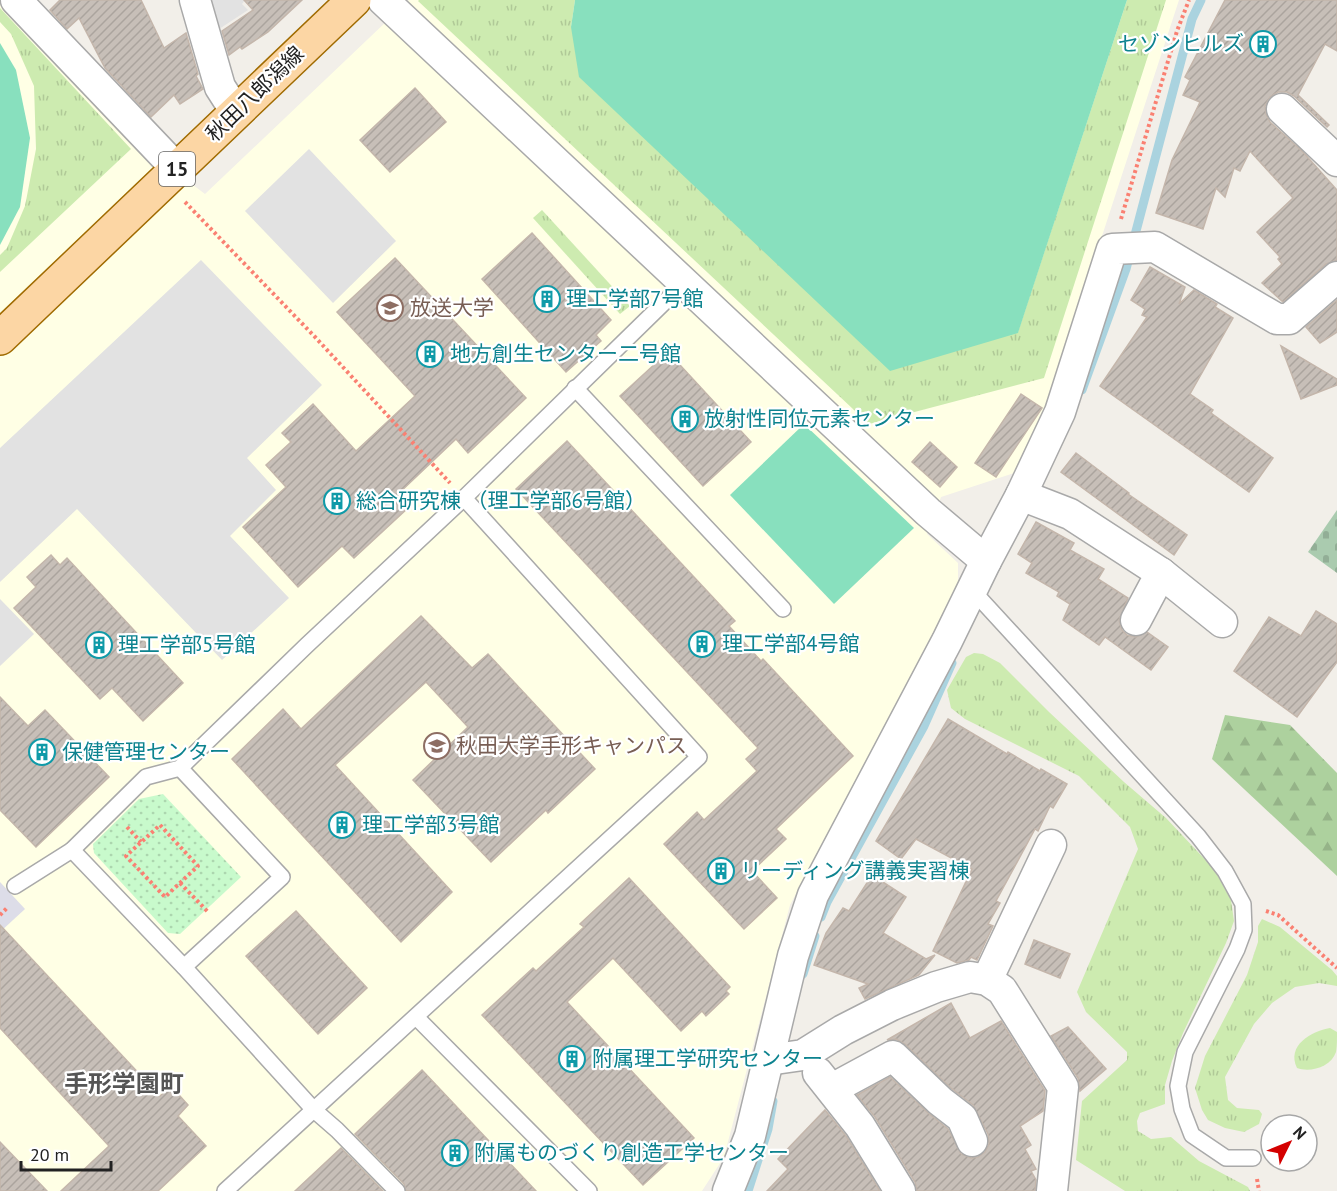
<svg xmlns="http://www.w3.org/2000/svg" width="1337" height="1191" viewBox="0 0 1337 1191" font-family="'PT Sans','Noto Sans JP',sans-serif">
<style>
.education{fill:#ffffe5}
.grass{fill:url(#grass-tufts)}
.forest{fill:url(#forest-firs)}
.cemetery{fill:url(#cemetery-stones)}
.park{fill:url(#park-dots)}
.pitch{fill:#88e0be}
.parking{fill:#e2e2e2}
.plaza{fill:#dddde8}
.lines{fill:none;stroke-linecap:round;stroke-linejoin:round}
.stream{stroke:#aad3df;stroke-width:9}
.building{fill:url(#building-hatch);stroke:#c4b6ab;stroke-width:1.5}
.service-casing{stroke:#a9a9a9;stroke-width:18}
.minor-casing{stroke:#a9a9a9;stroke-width:33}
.primary-casing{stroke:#a06b00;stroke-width:36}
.path{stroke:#fa8072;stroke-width:4;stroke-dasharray:3 3;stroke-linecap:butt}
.service{stroke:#fff;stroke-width:15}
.minor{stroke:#fff;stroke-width:30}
.primary{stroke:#fcd6a4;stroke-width:33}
.labels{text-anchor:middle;stroke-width:4.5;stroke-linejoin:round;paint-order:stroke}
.shield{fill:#fff;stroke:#646464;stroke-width:1.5}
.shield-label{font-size:20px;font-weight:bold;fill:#222}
.culture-label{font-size:21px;fill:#0d838f;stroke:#fff;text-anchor:start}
.street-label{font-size:21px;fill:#222;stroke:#fff}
.education-label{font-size:21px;fill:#785e54;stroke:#fff;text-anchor:start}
.quarter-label{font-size:24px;font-weight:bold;fill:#555;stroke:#fff}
</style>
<defs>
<pattern id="grass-tufts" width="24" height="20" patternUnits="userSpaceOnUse" patternTransform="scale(1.5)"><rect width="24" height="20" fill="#cdebb0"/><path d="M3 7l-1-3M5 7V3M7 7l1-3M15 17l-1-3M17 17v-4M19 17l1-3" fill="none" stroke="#b0c997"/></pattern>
<pattern id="forest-firs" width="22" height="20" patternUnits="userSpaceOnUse" patternTransform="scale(1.5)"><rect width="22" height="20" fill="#add19e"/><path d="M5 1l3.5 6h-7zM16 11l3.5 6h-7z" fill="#95b388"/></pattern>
<pattern id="cemetery-stones" width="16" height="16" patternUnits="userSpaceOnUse" patternTransform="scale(1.5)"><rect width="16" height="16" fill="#aacbaf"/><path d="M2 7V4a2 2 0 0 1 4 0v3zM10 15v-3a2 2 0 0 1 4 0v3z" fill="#92ae96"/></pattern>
<pattern id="park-dots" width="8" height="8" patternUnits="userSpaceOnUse" patternTransform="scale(1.5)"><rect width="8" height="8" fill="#c8facc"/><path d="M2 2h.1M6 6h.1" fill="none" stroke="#acd6af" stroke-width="1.8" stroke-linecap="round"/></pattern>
<pattern id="building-hatch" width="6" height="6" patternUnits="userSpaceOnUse" patternTransform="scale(1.5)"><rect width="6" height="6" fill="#c7bfb8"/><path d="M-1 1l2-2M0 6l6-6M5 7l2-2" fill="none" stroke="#aba49e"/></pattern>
</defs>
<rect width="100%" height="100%" fill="#f2efe9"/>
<path class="education" d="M0,0H4L140,145L205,194L409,0H1179L1026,469L941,497L927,534L958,563V586L790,905L724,1157L702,1191H0Z"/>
<g class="grass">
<path d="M419,0H575L571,27L1018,332L1127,0H1166L1044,378L869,424L418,1Z"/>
<path d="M0,8L131,149L0,272V255L7,248L25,206L36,149L34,86L11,34L0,22Z"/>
<path d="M542,210L630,306L620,314L533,218Z"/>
<path d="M974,653L983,654L1000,663L1049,712L1124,782L1166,818L1214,869L1231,900L1234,921L1226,943L1183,1033L1172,1061L1165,1085V1104L1140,1113L1137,1121L1138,1131L1151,1139L1171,1137L1199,1161L1248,1187L1250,1191H1125L1076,1160L1082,1101L1127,1060V1052L1086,1012L1077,992L1138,849L1130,827L1079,776L965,719L951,708L947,690L966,657Z"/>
<path d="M1262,919L1280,927L1332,970L1337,976V986L1319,983L1295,987L1272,1003L1254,1024L1225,1077L1228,1100L1237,1108L1259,1110L1262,1114L1259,1124L1244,1132L1225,1128L1208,1120L1202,1110L1195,1088L1205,1056L1247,975L1258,942V926Z"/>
<path d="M1330,1028L1337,1032C1337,1038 1337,1047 1336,1052C1331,1067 1310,1073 1297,1068C1286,1046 1311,1031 1330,1028Z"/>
</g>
<path class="forest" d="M1225,715L1290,725L1337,773V876L1212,759Z"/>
<path class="cemetery" d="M1337,510V573L1308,552Z"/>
<path class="park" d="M163,794L241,877L180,934L168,933L94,853L93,844L139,799Z"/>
<g class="pitch">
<path d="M575,0H1127L1018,333L890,371L579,77L571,27Z"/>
<path d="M0,43L16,70L30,138L20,207L0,245Z"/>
<path d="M804,424L914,528L834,604L730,495Z"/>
</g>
<g class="parking">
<path d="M203,0H245L242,4L248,10L213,33Z"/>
<path d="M309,149L396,241L333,303L245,211Z"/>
<path d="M201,260L322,385L247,458L276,490L230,536L289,598L222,660L77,509L0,582V448Z"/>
<path d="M0,599L34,634L0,666Z"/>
</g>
<path class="plaza" d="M0,882L25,909L0,932Z"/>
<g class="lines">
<g class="stream">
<path d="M1082,390L1126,269L1192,19L1201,0"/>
<path d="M821,917L827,902L924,726L952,663"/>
<path d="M803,974L815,936"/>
<path d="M748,1191L768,1129L773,1101"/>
</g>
</g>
<g class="building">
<path d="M60,0H141L164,48L186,33L198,74L196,76L203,89L180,104L174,95L151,117L105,68L79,18L67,29L50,10Z"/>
<path d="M244,0H302L268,32L242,49L240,47L229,55L222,31L253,10Z"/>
<path d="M1225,0H1337V51L1325,44L1298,95L1329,125L1327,127L1294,96L1287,92H1278L1270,97L1265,106L1266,114L1270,122L1303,152L1337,190V260L1326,264L1283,302L1262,283L1282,264L1278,259L1280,257L1257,232L1293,198L1250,151L1240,171L1234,168L1225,197L1216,188L1203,229L1156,213L1172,160L1200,102L1183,95L1190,80L1185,77Z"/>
<path d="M415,88L446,122L390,172L360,140Z"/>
<path d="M532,233L611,320L596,335L601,341L566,372L482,279Z"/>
<path d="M395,258L526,398L468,453L456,439L397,495L409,507L354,558L342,546L298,587L243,527L286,487L266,465L291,442L282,433L313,404L356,451L415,396L337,312Z"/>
<path d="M1150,267L1185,287L1179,304L1194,290L1217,304L1215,307L1233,318L1190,394L1213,410L1211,413L1273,458L1249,492L1100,386L1147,317L1142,315L1145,309L1131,300Z"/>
<path d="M1337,300V332L1320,343L1306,327Z"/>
<path d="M1281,346L1337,379V385L1301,399Z"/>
<path d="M668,352L751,442L703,486L620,396Z"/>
<path d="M1021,394L1042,408L996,477L975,463Z"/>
<path d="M567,441L735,621L729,626L761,661L763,659L853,756L776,829L786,839L752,871L777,898L744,929L664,844L697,812L704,820L757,771L746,759L758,748L516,489Z"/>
<path d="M930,442L957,467L940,487L912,462Z"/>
<path d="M1076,453L1129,493L1128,494L1187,535L1174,555L1061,472Z"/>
<path d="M1036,522L1074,543L1070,550L1104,569L1098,579L1128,598L1119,620L1122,630L1127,635L1136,637L1147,632L1168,647L1151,670L1105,637L1099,645L1063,620L1070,604L1057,596L1059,592L1026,573L1032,563L1018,554Z"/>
<path d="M51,555L60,565L67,558L183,683L143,721L112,688L100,699L14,608L36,587L27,577Z"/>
<path d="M1316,611L1337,624V662L1297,717L1234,671L1269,617L1301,636Z"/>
<path d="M421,616L472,668L488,654L595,769L548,813L546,810L491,862L413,780L468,727L426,682L335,765L452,892L401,942L232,759L283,709L301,729Z"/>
<path d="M0,697L28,726L45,710L109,777L36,847L0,810Z"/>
<path d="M948,719L1007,754L1008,752L1040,771L1041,769L1067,784L1053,808L1050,806L1038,831L1035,829L996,901L1000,903L988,924L993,926L977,960L971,957L969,960L957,963L933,951L972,869L916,839L901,859L876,841Z"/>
<path d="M872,875L906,897L883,933L926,959L935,955L919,975L865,999L859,988L868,984L814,965L826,933L843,908L849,911Z"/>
<path d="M629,878L730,987L726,991L729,994L706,1016L702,1011L681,1031L613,958L567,1002L694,1138L643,1185L482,1015L533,968L536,971L584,927L580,924Z"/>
<path d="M296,911L367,988L318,1034L246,956Z"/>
<path d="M0,925L160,1096L171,1086L188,1105L178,1116L206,1146L158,1191H61L109,1146L0,1028Z"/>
<path d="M1034,940L1070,954L1060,978L1025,964Z"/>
<path d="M951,1003L970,1038L1001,1021L1045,1091L1043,1111L1020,1126L1031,1145L1025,1149L1036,1169L1031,1171L1036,1180L1035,1191H917L915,1182L875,1117L857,1095L890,1077L928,1113L948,1129L961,1154L971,1158L978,1157L985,1152L989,1144L988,1134L973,1105L951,1088L905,1044L896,1039L887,1040Z"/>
<path d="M1068,1027L1106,1069L1080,1091L1078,1078L1051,1036Z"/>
<path d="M422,1070L536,1191H406L404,1184L355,1134Z"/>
<path d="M825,1110L846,1136L880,1191H767L788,1169L778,1159Z"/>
<path d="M0,1142L47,1191H0Z"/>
<path d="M341,1148L383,1191H295Z"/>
</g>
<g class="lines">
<defs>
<g id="service">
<path d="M575,388L783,609"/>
<path d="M973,591L1198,836L1225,871L1243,904L1244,930L1237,949L1185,1052L1178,1086L1182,1109L1192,1135L1226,1158H1253"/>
<path d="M180,768L282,877L184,967"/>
<path d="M72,850L184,967L314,1110L337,1130L397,1191"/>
<path d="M15,886L72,850L146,777L180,768L307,645L464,498L684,283"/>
<path d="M416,1017L589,1191"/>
<path d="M225,1191L699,757L464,498"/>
</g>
<g id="minor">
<path d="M16,0L177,169"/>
<path d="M195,0L220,87L236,112"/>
<path d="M383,0L928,512L986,561L947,641L813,895L793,956L750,1136L728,1191"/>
<path d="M1282,109L1337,161"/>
<path d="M1021,495L1070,514L1161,573L1136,620"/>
<path d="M986,561L1021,495L1060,412L1112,249L1155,247L1277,319H1289L1337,277"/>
<path d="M1161,573L1222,622"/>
<path d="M987,980L1051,845"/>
<path d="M768,1060L803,1055L843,1030L892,1005L936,987L970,977L987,980L1002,990L1063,1087L1052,1191"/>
<path d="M818,1073L860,1126L900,1191"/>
<path d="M832,1089L893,1056L940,1101L962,1118L972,1141"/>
</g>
<path id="primary" d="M0,338L354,0"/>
</defs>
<use href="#service" class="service-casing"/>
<use href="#minor" class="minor-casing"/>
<use href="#primary" class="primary-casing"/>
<g class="path">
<path d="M185,202L316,338L450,483"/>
<path d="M1121,219L1177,31L1189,0"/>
<path d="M160,825L198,866L165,897L126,856Z"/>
<path d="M127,827L141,842"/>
<path d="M180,883L209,913"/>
<path d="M1266,911L1278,915L1337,968"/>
<path d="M0,915L8,907"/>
<path d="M1257,1179L1259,1191"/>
</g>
<use href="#service" class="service"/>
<use href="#minor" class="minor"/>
<use href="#primary" class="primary"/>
</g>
<defs>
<symbol id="building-ring" viewBox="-11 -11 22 22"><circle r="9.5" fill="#fff" stroke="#0f9aa8" stroke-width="1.5"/><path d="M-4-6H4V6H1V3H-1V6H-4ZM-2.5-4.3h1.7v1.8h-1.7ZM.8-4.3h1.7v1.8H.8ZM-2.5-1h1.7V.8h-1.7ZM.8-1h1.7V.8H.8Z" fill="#0f9aa8"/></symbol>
<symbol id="school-ring" viewBox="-11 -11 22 22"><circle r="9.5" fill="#fff" stroke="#8d6e63" stroke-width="1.5"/><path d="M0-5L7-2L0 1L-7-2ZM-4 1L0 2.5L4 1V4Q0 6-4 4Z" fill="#8d6e63"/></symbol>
<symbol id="university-ring" viewBox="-11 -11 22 22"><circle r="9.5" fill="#fff" stroke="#8d6e63" stroke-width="1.5"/><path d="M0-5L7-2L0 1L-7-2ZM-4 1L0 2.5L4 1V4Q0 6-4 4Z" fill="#8d6e63"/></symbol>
</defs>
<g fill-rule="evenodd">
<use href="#building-ring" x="1248" y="29" width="30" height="30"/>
<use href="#building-ring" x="532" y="284" width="30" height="30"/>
<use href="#school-ring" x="375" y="293" width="30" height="30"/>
<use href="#building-ring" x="415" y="339" width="30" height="30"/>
<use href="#building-ring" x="670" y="404" width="30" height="30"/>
<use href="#building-ring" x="322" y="486" width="30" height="30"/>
<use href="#building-ring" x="687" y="629" width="30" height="30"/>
<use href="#building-ring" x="84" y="630" width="30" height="30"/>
<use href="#university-ring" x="422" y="731" width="30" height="30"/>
<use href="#building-ring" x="27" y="737" width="30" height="30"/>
<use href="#building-ring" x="327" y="810" width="30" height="30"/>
<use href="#building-ring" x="706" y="856" width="30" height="30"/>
<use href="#building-ring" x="557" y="1044" width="30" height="30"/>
<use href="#building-ring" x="440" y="1138" width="30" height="30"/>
</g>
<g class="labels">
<rect class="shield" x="159" y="152" width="36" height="34" rx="4.5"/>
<g class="shield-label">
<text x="177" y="176">15</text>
</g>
<g class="culture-label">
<text x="1244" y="51" text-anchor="end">セゾンヒルズ</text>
<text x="566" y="306">理工学部7号館</text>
<text x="450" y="361">地方創生センター二号館</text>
<text x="704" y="426">放射性同位元素センター</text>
<text x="356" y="508">総合研究棟 （理工学部6号館）</text>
<text x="722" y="651">理工学部4号館</text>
<text x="118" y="652">理工学部5号館</text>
<text x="62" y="759">保健管理センター</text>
<text x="362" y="832">理工学部3号館</text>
<text x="740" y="878">リーディング講義実習棟</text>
<text x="592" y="1066">附属理工学研究センター</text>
<text x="474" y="1160">附属ものづくり創造工学センター</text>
</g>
<g class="street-label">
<text transform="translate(255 94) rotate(-44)" y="7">秋田八郎潟線</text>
</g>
<g class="education-label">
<text x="410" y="315">放送大学</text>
<text x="456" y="753">秋田大学手形キャンパス</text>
</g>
<g class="quarter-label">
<text x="124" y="1092">手形学園町</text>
</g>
</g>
<g transform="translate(1289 1143) rotate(47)"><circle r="28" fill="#ffffff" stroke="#a7a7a7" stroke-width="1.5"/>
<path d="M0-4.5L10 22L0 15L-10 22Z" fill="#d40000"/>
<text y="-9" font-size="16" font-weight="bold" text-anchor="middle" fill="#222222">N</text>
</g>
<path d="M21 1161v9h90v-9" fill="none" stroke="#222222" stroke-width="3"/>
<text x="30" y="1161" font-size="18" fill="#222222" stroke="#ffffff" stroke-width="4.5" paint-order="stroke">20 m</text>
</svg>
